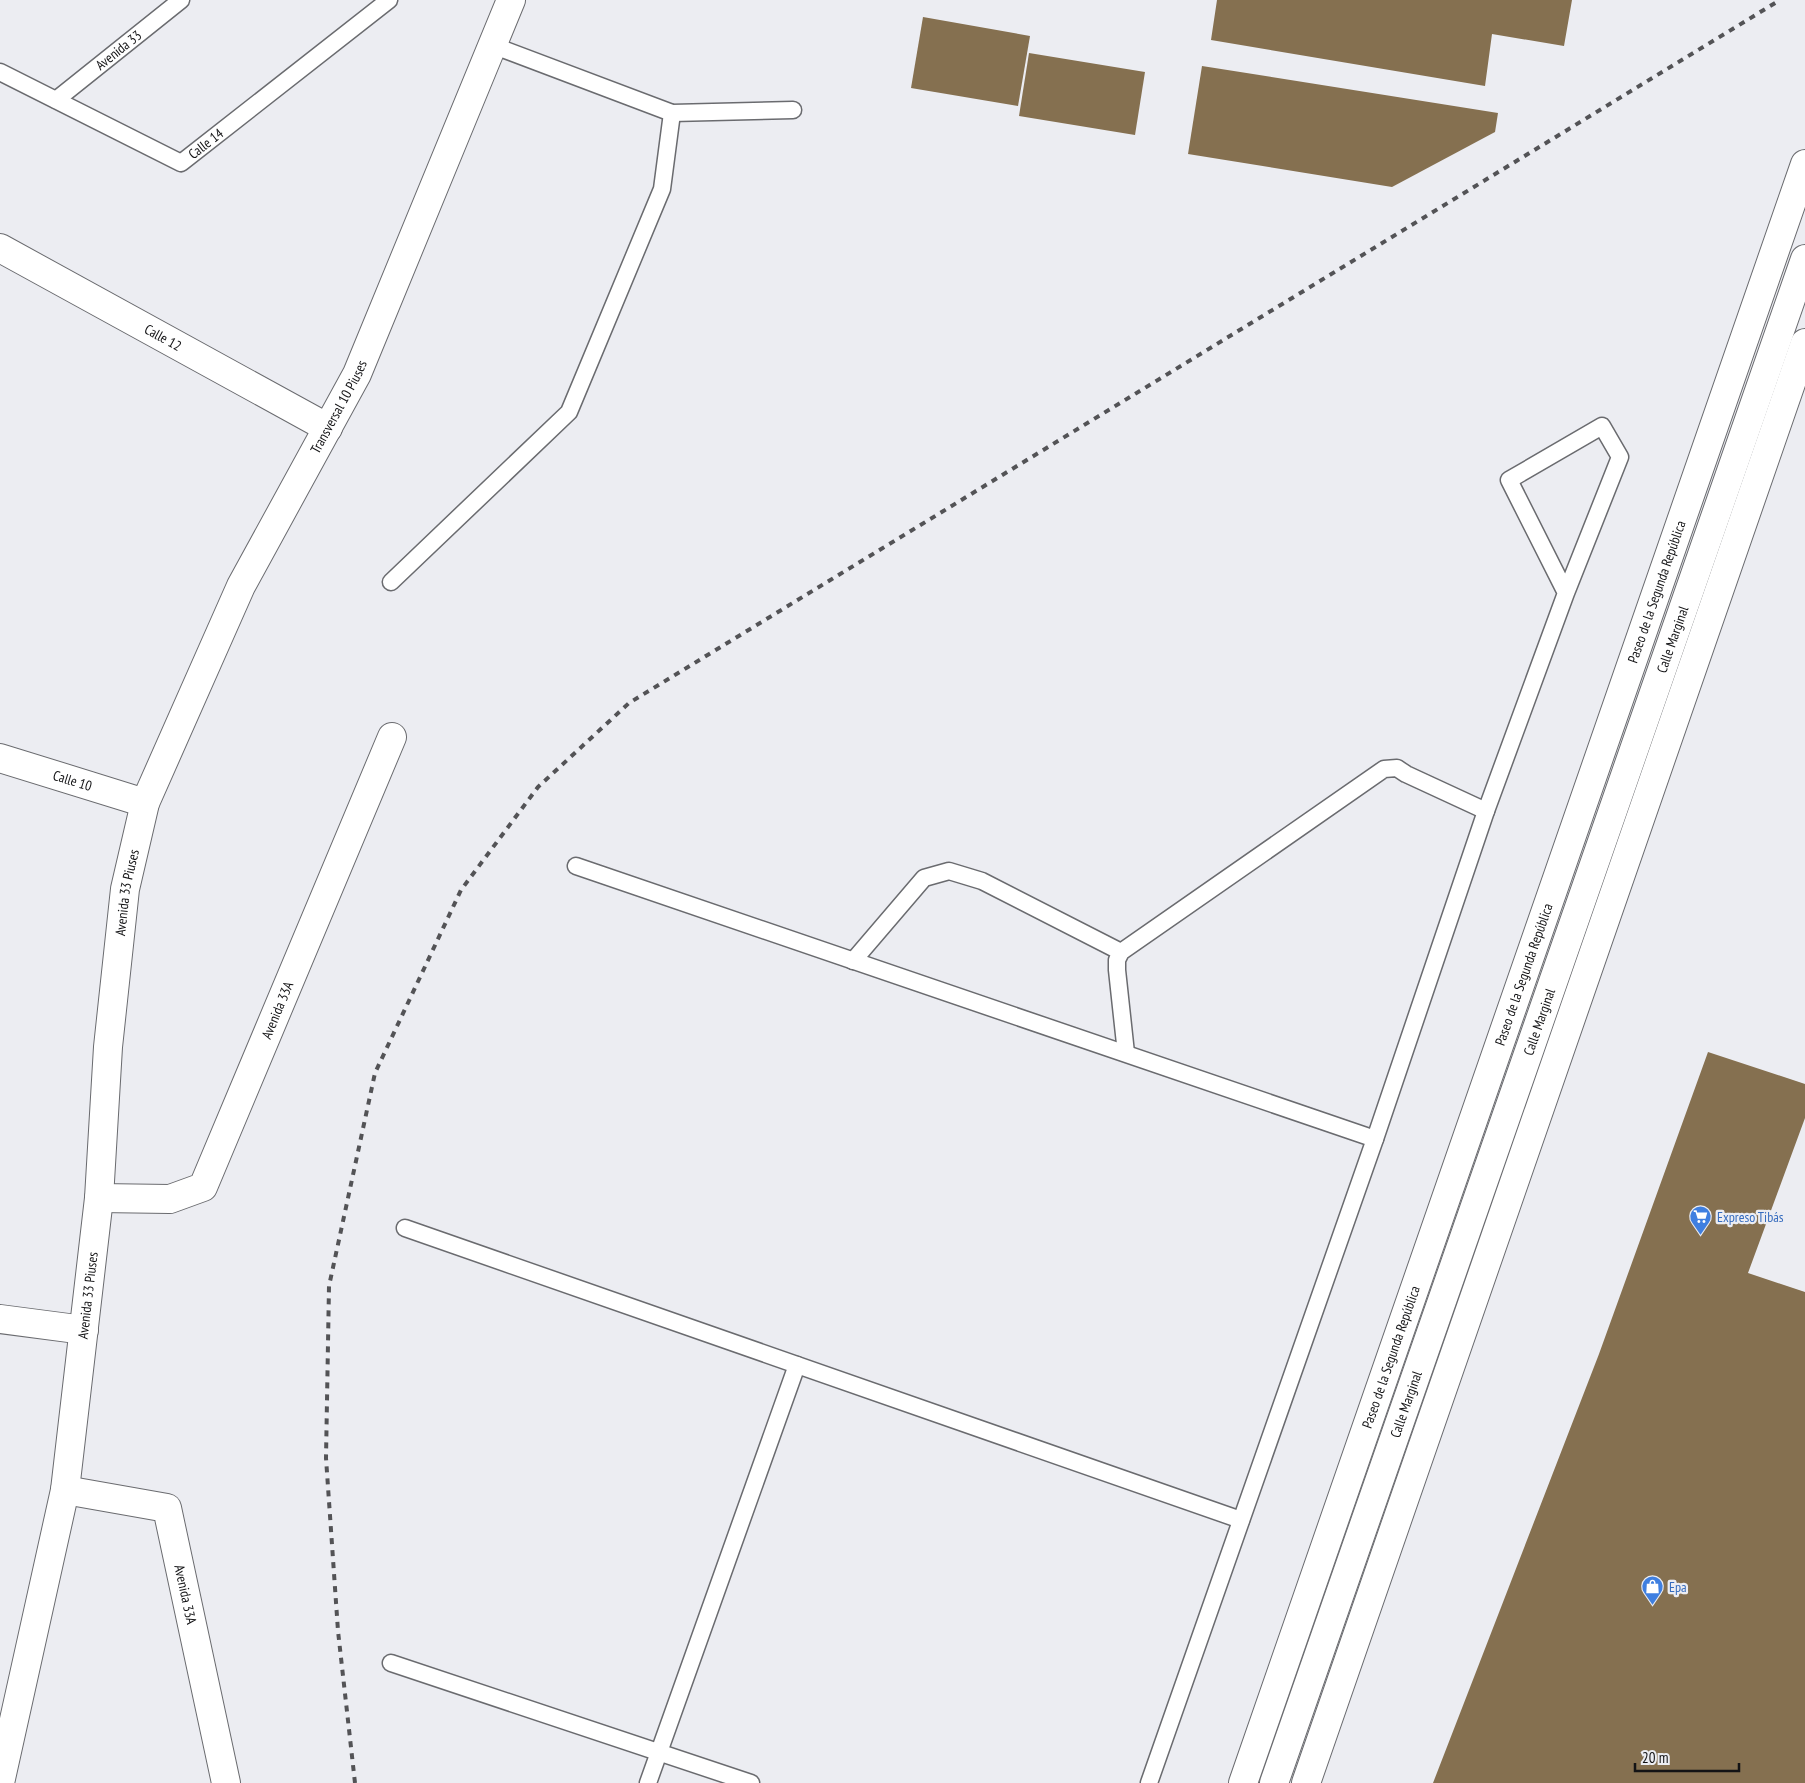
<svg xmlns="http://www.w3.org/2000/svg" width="1805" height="1783" viewBox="0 0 1805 1783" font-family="'PT Sans Narrow',sans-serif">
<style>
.building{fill:#857050}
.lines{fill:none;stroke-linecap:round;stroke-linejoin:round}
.service-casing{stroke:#6a6b6f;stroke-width:19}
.minor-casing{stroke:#6a6b6f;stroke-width:30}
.tertiary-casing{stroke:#6a6b6f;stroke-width:30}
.trunk-casing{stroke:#6a6b6f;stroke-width:30}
.service{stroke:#fff;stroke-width:16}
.minor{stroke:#fff;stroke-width:28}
.tertiary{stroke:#fff;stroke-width:28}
.trunk{stroke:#fff;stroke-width:28}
.rail{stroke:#535356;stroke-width:4;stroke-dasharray:6 6;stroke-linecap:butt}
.labels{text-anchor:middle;stroke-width:4.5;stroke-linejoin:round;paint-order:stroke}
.street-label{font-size:14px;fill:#131315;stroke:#ecedf2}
.shop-label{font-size:14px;fill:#366cbe;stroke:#ecedf2;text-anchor:start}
</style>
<rect width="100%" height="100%" fill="#ecedf2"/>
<g class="building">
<path d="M1217,0H1572L1564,46L1492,34L1485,86L1211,40Z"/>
<path d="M923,17L1030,36L1018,106L911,88Z"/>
<path d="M1029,53L1145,72L1135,135L1019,116Z"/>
<path d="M1202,66L1498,113L1495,132L1392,187L1188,154Z"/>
<path d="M1708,1052L1805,1084V1118L1748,1273L1805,1292V1783H1433L1599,1354Z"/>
</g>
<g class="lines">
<defs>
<g id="service">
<path d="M492,45L672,113L793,110"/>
<path id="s1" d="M0,72L181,163L389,0"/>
<path id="s2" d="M56,100L181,0"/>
<path d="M391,582L569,412L662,189L672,113"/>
<path d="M576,866L1375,1139"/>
<path d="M853,961L924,878L949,871L982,881L1121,952"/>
<path d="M1126,1053L1117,970V960L1121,952L1384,769L1397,768L1406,774L1486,811"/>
<path d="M405,1228L1241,1520"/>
<path d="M391,1663L751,1783"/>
<path d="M648,1783L797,1365"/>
<path d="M1149,1783L1375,1139L1486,811L1566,593L1620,457L1602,426L1509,480L1566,593"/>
</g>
<g id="minor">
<path id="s3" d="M0,248L328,428"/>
<path id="s4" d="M0,758L145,803"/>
<path id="s5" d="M99,1198L170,1199L203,1187L392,737"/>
<path d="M0,1319L84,1330"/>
<path id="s6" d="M65,1490L167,1508L226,1783"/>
<path id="s7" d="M1274,1783L1805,259"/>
</g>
<g id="tertiary">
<path id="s8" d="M0,1783L65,1490L99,1198L108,1047L125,889L145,803L241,586L357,374L511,0"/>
</g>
<g id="trunk">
<path id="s9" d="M1243,1783L1805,164"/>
<path d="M1306,1783L1805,343"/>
</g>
</defs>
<use href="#service" class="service-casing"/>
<use href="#minor" class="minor-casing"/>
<use href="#tertiary" class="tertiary-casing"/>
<use href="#trunk" class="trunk-casing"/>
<use href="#service" class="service"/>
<use href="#minor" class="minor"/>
<use href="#tertiary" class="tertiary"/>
<use href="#trunk" class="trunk"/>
<path class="rail" d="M355,1783L338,1631L326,1458L329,1286L375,1073L461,890L538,787L629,703L1780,0"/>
</g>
<defs>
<symbol id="supermarket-pin" viewBox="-11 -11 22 30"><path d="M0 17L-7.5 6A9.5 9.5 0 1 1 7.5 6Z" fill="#3f7fe0" stroke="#ecedf2"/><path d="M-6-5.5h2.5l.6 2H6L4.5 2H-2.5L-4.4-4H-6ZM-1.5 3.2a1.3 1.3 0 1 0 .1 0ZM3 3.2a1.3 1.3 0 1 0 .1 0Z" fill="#fff"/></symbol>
<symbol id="shop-pin" viewBox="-11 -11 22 30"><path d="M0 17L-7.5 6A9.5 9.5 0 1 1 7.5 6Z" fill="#3f7fe0" stroke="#ecedf2"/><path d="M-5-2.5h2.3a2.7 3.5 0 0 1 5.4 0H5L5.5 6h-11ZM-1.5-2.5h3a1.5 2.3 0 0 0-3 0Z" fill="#fff"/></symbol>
</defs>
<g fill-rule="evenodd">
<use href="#supermarket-pin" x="1688" y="1204" width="25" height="34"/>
<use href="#shop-pin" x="1640" y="1574" width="25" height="34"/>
</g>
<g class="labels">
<g class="street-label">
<text dy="5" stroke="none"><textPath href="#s2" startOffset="80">Avenida 33</textPath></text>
<text dy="5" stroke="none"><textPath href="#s1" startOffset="234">Calle 14</textPath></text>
<text dy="5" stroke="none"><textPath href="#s3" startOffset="186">Calle 12</textPath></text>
<text dy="5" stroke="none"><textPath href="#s8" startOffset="1434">Transversal 10 Piuses</textPath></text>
<text dy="5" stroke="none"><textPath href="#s9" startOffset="1261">Paseo de la Segunda República</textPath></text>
<text dy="5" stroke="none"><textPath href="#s7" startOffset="1211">Calle Marginal</textPath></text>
<text dy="5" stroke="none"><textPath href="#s4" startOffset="76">Calle 10</textPath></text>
<text dy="5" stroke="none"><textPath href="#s8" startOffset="901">Avenida 33 Piuses</textPath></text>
<text dy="5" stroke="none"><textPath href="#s9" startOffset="856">Paseo de la Segunda República</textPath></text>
<text dy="5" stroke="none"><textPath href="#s5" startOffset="298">Avenida 33A</textPath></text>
<text dy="5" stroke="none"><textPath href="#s7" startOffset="806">Calle Marginal</textPath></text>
<text dy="5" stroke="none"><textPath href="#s8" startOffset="496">Avenida 33 Piuses</textPath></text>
<text dy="5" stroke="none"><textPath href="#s9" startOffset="451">Paseo de la Segunda República</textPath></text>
<text dy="5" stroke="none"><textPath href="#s7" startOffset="401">Calle Marginal</textPath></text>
<text dy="5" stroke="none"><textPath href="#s6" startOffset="192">Avenida 33A</textPath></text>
</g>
<g class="shop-label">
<text x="1717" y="1222">Expreso Tibás</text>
<text x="1669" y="1592">Epa</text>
</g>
</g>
<path d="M1635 1763v8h104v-8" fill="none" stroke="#131315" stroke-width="2.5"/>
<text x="1642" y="1763" font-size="15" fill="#131315" stroke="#ecedf2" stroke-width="4" paint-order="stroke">20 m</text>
</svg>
